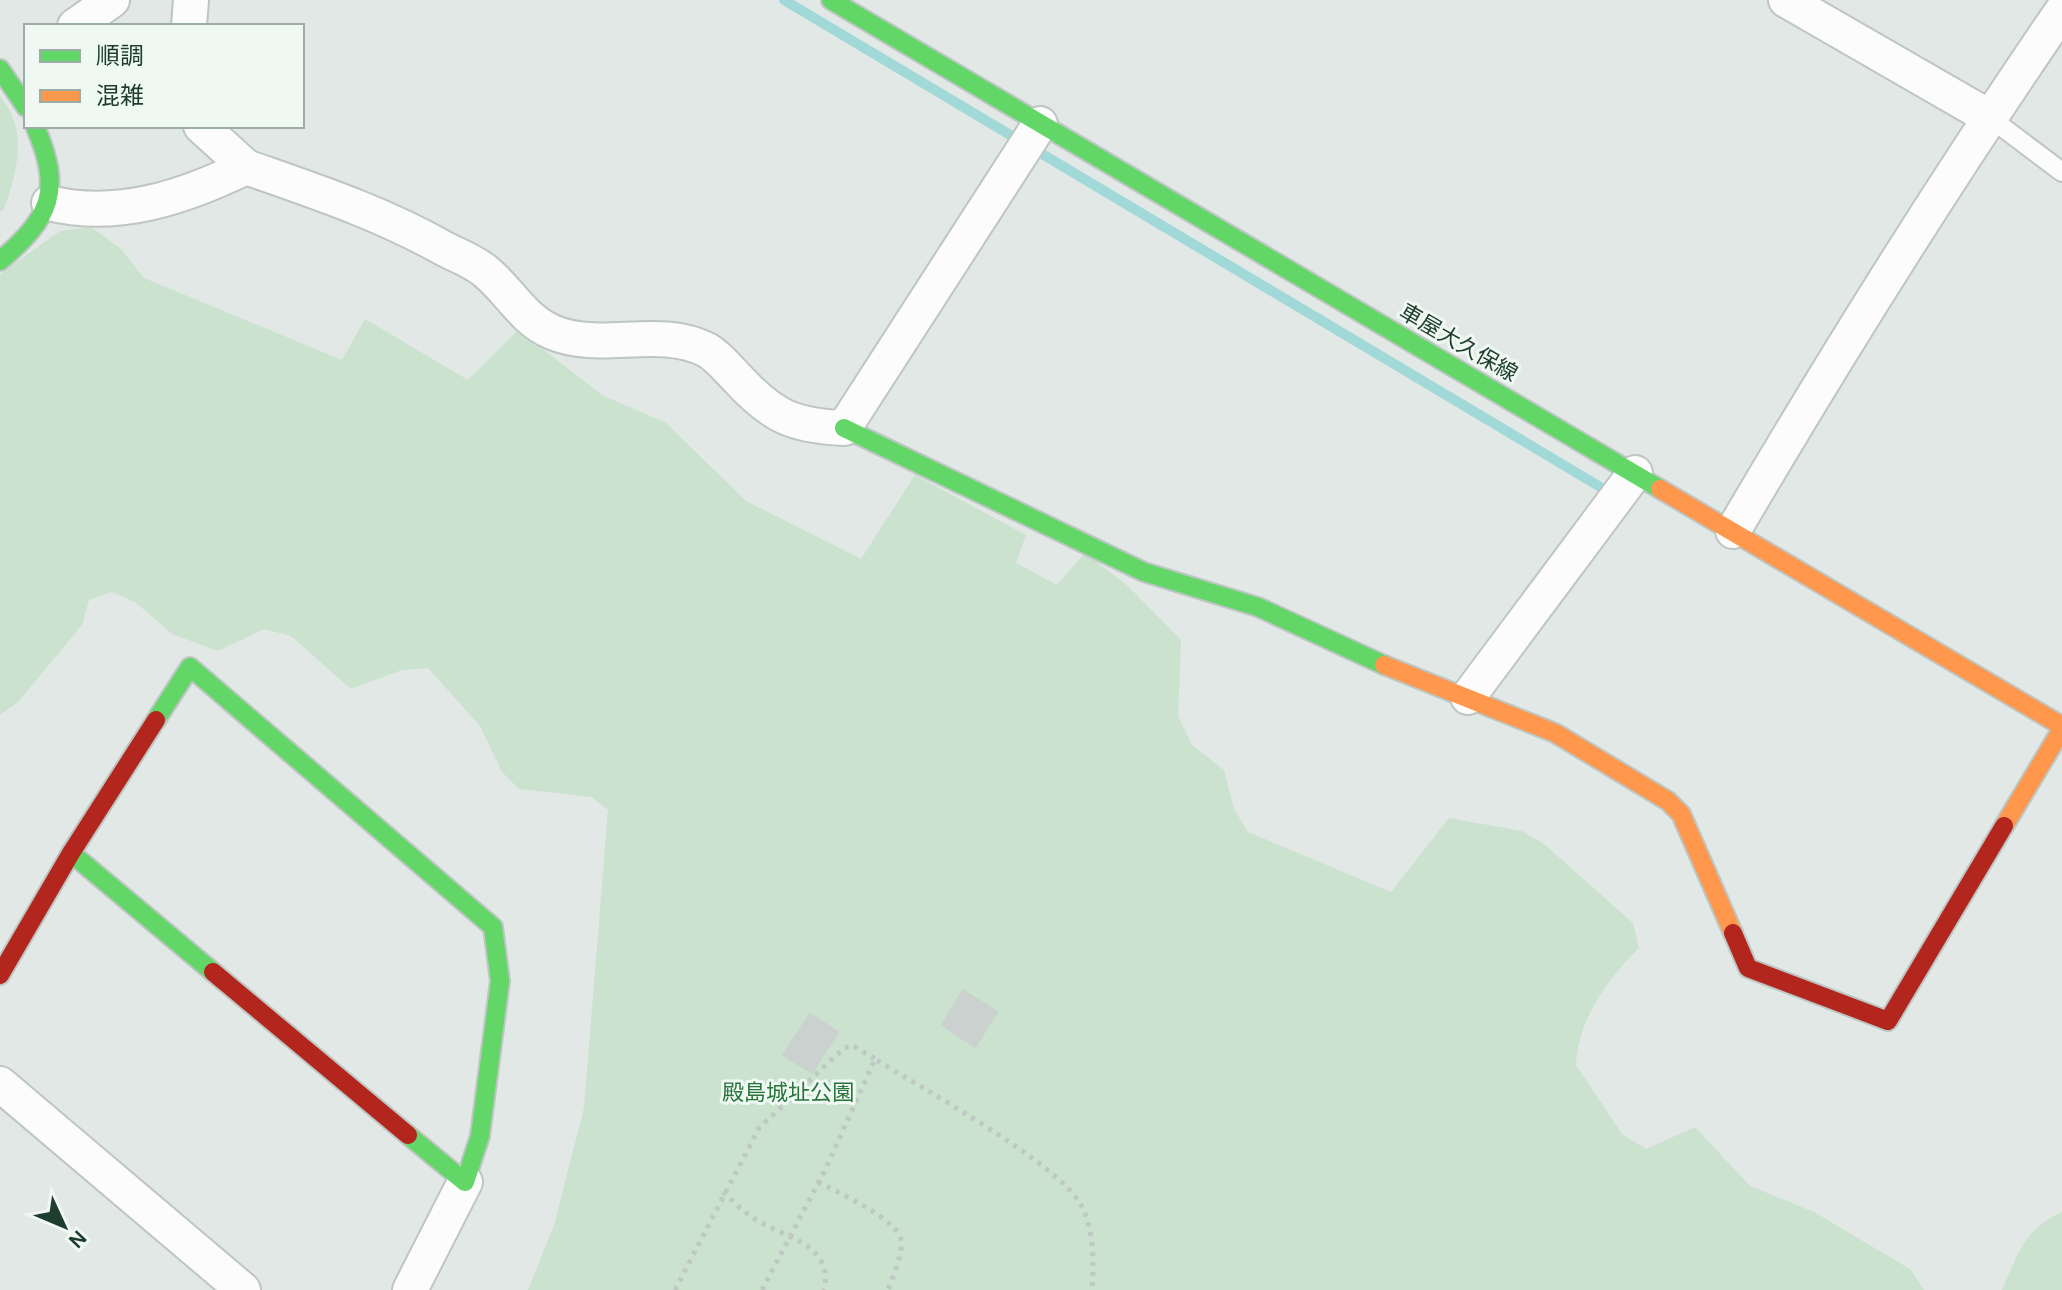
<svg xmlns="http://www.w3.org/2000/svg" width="2062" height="1290" viewBox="0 0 2062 1290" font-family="Karla,'Noto Sans JP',sans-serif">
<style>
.green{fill:#cae2ce}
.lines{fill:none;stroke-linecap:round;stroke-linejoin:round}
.stream{stroke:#a0d9d8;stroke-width:10}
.building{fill:#cad1ce;stroke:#cbd1ce;stroke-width:2}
.lane-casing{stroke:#bfc5c2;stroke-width:22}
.street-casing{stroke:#bfc5c2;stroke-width:38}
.fast-casing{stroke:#bdc6c2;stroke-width:22}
.slow-casing{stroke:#bdc6c2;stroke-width:22}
.jam-casing{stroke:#bdc6c2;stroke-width:22}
.path{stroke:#bfc8c3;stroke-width:5;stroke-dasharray:4 6;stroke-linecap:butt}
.lane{stroke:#fbfcfb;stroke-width:18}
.street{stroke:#fbfcfb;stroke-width:34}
.fast{stroke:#63d668;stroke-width:18}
.slow{stroke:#ff974d;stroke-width:18}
.jam{stroke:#b3261e;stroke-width:18}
.labels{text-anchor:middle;stroke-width:6;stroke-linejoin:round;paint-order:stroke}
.street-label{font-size:22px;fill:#1f3c30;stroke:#eff8f2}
.park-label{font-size:22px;fill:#28743a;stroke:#eff8f2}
</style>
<rect width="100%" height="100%" fill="#e2e8e5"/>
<g class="green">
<path d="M0,96C29,130 17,172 4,209L0,212Z"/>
<path d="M91,227L121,249L144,278L342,360L365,319L468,380L518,330L602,395L666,423L746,501L861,559L915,475L1026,535L1016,563L1057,585L1085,553L1128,586L1181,640L1178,716L1192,745L1224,770L1234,809L1248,832L1391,892L1449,818L1522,831L1544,844L1633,923L1639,948C1607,979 1578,1020 1576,1065L1622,1134L1646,1149L1695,1127L1750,1186L1814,1212L1910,1269L1924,1290H528L554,1225L584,1108L608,810L592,797L519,789L502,772L480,726L428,668L402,670L351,689L291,636L264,629L218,651L172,634L135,602L112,592L89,600L82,625L18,702L0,715V274L60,231Z"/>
<path d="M2062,1212V1290H2002C2018,1254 2024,1229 2062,1212Z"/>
</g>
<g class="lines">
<path class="stream" d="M784,0L1607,491"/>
</g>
<g class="building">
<path d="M963,990L997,1012L975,1047L942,1025Z"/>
<path d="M810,1014L838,1032L812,1073L783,1055Z"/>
</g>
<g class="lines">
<defs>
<path id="lane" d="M1989,117L2062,172"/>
<g id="street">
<path d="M1786,0L1989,117"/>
<path d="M75,26L112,0"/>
<path d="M189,26L191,0"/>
<path d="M246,167C314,191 379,212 443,248C456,255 473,261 485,271C509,290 522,319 552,332C601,353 658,325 707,350C719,357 729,370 738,379C772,416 793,426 844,428L1040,124"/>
<path d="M49,203C117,220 185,197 246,167L201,126"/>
<path d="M1733,531C1837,354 1946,180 2062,11"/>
<path d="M1468,697L1635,473"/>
<path d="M0,1084L243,1290"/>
<path d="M410,1290L465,1182"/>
</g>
<g id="fast">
<path d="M831,0L1660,489"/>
<path d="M0,69L26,107"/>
<path d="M0,261C51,217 63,191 35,126"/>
<path d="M844,428L1144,572L1258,607L1384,665"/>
<path d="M156,720L190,667L493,927L500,981L480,1136L465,1182L408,1135"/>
<path d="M71,853L213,972"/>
</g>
<g id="slow">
<path d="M1660,489L2062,726"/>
<path d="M1384,665L1555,733L1668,801L1681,814L1733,933"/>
<path d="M2004,826L2062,729"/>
</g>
<g id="jam">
<path d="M1733,933L1748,968L1888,1021L2004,826"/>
<path d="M213,972L408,1135"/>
<path d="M0,975L71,853L156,720"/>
</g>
</defs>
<use href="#lane" class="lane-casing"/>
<use href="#street" class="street-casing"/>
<use href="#fast" class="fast-casing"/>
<use href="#slow" class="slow-casing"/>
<use href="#jam" class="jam-casing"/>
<g class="path">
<path d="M818,1182C837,1192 899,1220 901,1240C903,1256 893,1275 888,1290"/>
<path d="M723,1192C732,1200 741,1210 752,1217C782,1238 834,1242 824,1290"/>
<path d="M675,1290L759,1128L843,1049L852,1045L875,1059"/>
<path d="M762,1290L826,1168L875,1059C921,1088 1057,1162 1081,1205C1094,1228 1094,1264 1092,1290"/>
</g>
<use href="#lane" class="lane"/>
<use href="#street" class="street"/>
<use href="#fast" class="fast"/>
<use href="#slow" class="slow"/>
<use href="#jam" class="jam"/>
</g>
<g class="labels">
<g class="street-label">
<text transform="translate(1459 342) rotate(30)" y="8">車屋大久保線</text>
</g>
<g class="park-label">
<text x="788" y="1100">殿島城址公園</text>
</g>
</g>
<rect x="24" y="24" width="280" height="104" fill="#eff8f2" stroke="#9cada4" stroke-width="2"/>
<rect x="40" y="50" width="40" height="12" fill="#63d668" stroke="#9cada4" stroke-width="2"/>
<text x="96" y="64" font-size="24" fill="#1f3c30">順調</text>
<rect x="40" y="90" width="40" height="12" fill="#ff974d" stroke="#9cada4" stroke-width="2"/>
<text x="96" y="104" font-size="24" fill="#1f3c30">混雑</text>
<g transform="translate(64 1226) rotate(134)" stroke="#eff8f2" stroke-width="6" paint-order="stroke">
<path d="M0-6L14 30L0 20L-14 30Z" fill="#1f3c30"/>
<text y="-12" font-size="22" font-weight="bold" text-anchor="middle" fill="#1f3c30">N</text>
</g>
</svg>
